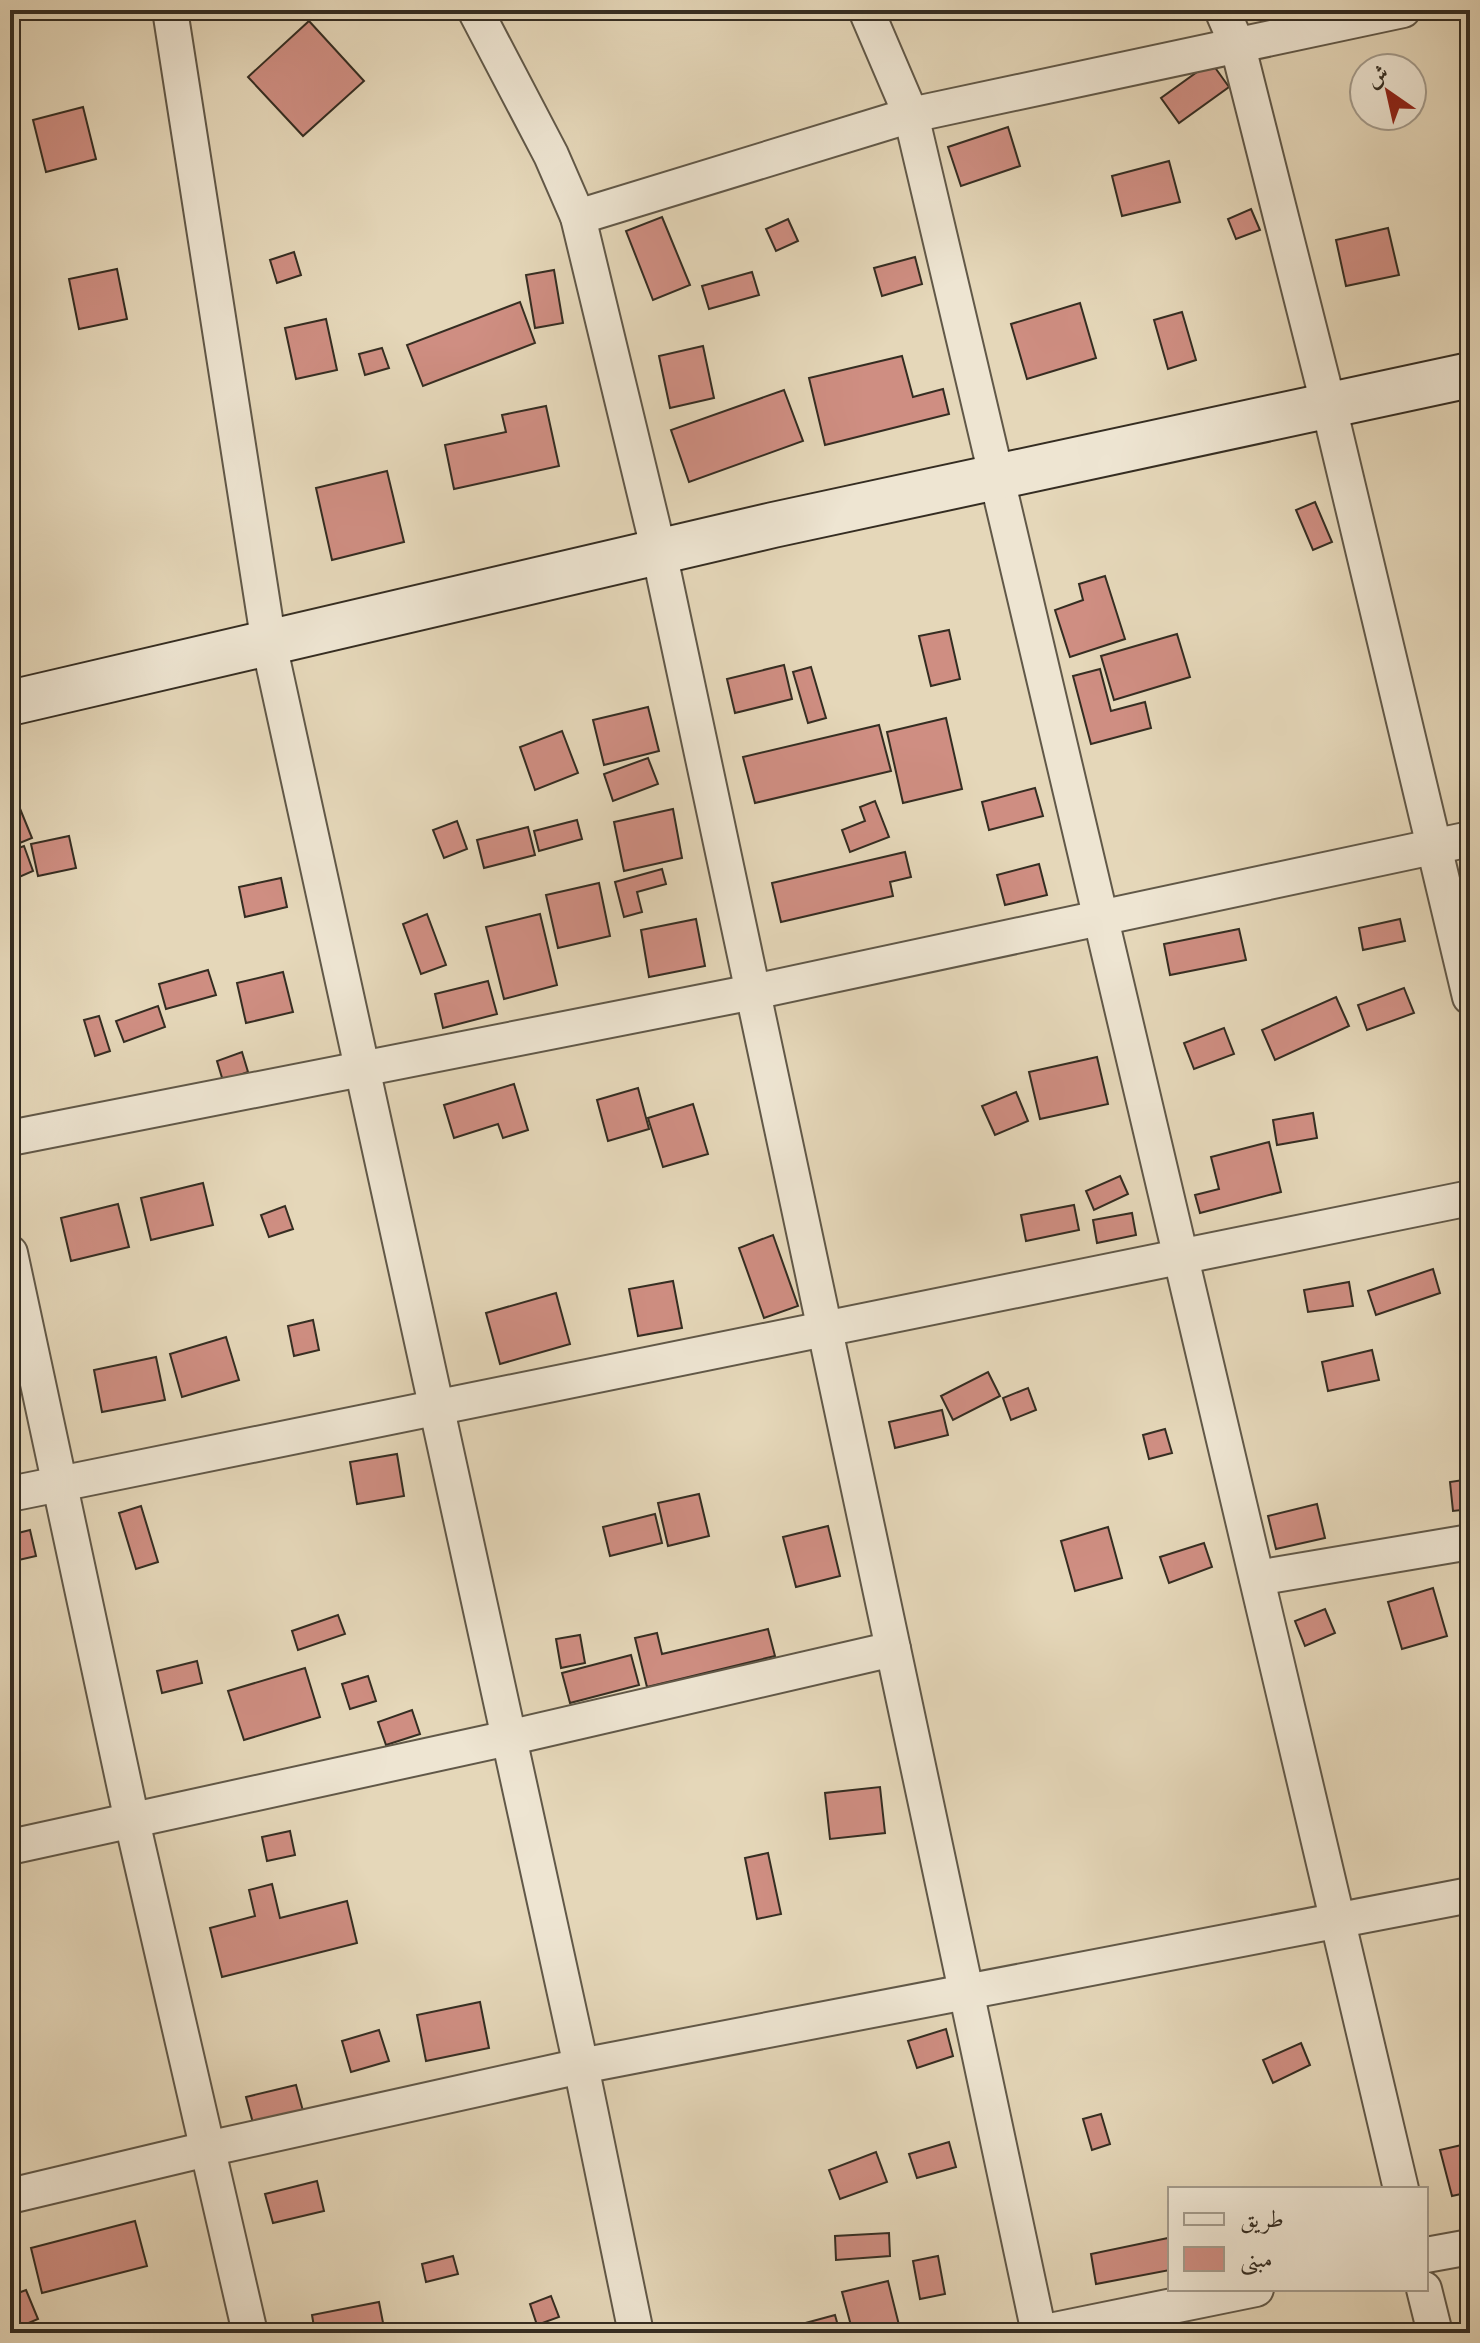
<svg xmlns="http://www.w3.org/2000/svg" width="1480" height="2343" viewBox="0 0 1480 2343" font-family="'Old Standard TT',Amiri,serif">
<style>
.building{fill:#cf8e82;stroke:#352d22;stroke-width:2}
.lines{fill:none;stroke-linecap:round;stroke-linejoin:round}
.street-casing{stroke:#615848;stroke-width:38}
.secondary-casing{stroke:#352d22;stroke-width:48}
.street{stroke:#eee5d2;stroke-width:34}
.secondary{stroke:#eee5d2;stroke-width:44}
</style>
<rect width="100%" height="100%" fill="#e5d7b9"/>
<filter id="stains"><feTurbulence type="fractalNoise" baseFrequency=".0025" numOctaves="4"/><feColorMatrix values="0 0 0 0 .2 0 0 0 0 .09 0 0 0 0 .02 0 0 0 .5 -.17"/></filter>
<radialGradient id="worn" r=".72"><stop offset=".6" stop-color="#630" stop-opacity="0"/><stop offset="1" stop-color="#630" stop-opacity=".3"/></radialGradient>
<g class="building">
<path d="M309,21L364,81L303,136L248,77Z"/>
<path d="M1211,62L1229,87L1179,123L1161,98Z"/>
<path d="M83,107L96,159L46,172L33,120Z"/>
<path d="M1008,127L1020,166L961,186L948,147Z"/>
<path d="M1169,161L1180,202L1122,216L1112,176Z"/>
<path d="M1251,209L1260,230L1236,239L1228,219Z"/>
<path d="M662,217L690,285L653,300L626,231Z"/>
<path d="M788,219L798,241L776,251L766,229Z"/>
<path d="M1388,228L1399,275L1346,286L1336,240Z"/>
<path d="M294,252L301,275L277,283L270,260Z"/>
<path d="M915,257L922,284L882,296L874,268Z"/>
<path d="M117,269L127,319L79,329L69,279Z"/>
<path d="M554,270L563,323L535,328L526,275Z"/>
<path d="M752,272L759,295L709,309L702,286Z"/>
<path d="M520,302L535,343L423,386L407,345Z"/>
<path d="M1080,303L1096,358L1027,379L1011,324Z"/>
<path d="M1182,312L1196,360L1168,369L1154,320Z"/>
<path d="M326,319L337,370L296,379L285,328Z"/>
<path d="M703,346L714,398L670,408L659,356Z"/>
<path d="M382,348L389,368L365,375L359,354Z"/>
<path d="M902,356L913,397L943,389L949,414L825,445L809,378Z"/>
<path d="M784,390L803,441L689,482L671,430Z"/>
<path d="M546,406L559,466L454,489L445,445L506,432L502,415Z"/>
<path d="M387,471L404,542L332,560L316,488Z"/>
<path d="M1315,502L1332,542L1313,550L1296,510Z"/>
<path d="M1105,576L1125,639L1070,657L1055,610L1083,600L1079,584Z"/>
<path d="M949,630L960,679L931,686L919,636Z"/>
<path d="M1177,634L1190,677L1114,700L1101,656Z"/>
<path d="M784,665L792,699L735,713L727,679Z"/>
<path d="M811,667L826,718L808,723L793,672Z"/>
<path d="M1100,669L1111,711L1145,702L1151,728L1091,744L1073,676Z"/>
<path d="M648,707L659,751L604,765L593,720Z"/>
<path d="M946,718L962,789L903,803L887,732Z"/>
<path d="M879,725L891,771L755,803L743,757Z"/>
<path d="M562,731L578,773L535,790L520,747Z"/>
<path d="M648,758L658,784L613,801L604,774Z"/>
<path d="M1035,788L1043,816L989,830L982,802Z"/>
<path d="M14,794L32,838L10,847V796Z"/>
<path d="M875,801L889,837L850,852L842,830L865,821L860,807Z"/>
<path d="M673,809L682,858L624,871L614,822Z"/>
<path d="M577,820L582,839L539,851L534,831Z"/>
<path d="M457,821L467,849L444,858L433,830Z"/>
<path d="M528,827L535,855L484,868L477,840Z"/>
<path d="M69,836L76,868L38,876L31,844Z"/>
<path d="M24,846L33,871L10,881V851Z"/>
<path d="M905,852L911,877L890,882L893,896L781,922L772,883Z"/>
<path d="M1039,864L1047,895L1005,905L997,875Z"/>
<path d="M662,869L666,884L637,892L642,912L624,917L615,882Z"/>
<path d="M281,878L287,907L245,917L239,887Z"/>
<path d="M599,883L610,936L558,948L546,895Z"/>
<path d="M427,914L446,965L421,974L403,924Z"/>
<path d="M540,914L557,985L504,999L486,927Z"/>
<path d="M696,919L705,966L649,977L641,930Z"/>
<path d="M1400,919L1405,941L1363,950L1359,928Z"/>
<path d="M1239,929L1246,960L1170,975L1164,944Z"/>
<path d="M208,970L216,995L166,1009L159,984Z"/>
<path d="M283,972L293,1012L246,1023L237,983Z"/>
<path d="M488,981L497,1014L443,1028L435,994Z"/>
<path d="M1404,988L1414,1013L1367,1030L1358,1005Z"/>
<path d="M1336,997L1349,1026L1275,1060L1262,1030Z"/>
<path d="M158,1006L165,1027L124,1042L116,1021Z"/>
<path d="M99,1016L110,1051L95,1056L84,1020Z"/>
<path d="M1224,1028L1234,1054L1194,1069L1184,1043Z"/>
<path d="M242,1052L248,1072L223,1081L217,1061Z"/>
<path d="M1097,1057L1108,1104L1040,1119L1029,1072Z"/>
<path d="M514,1084L528,1130L503,1138L498,1124L454,1138L444,1105Z"/>
<path d="M638,1088L649,1129L608,1141L597,1100Z"/>
<path d="M1016,1092L1028,1121L995,1135L982,1106Z"/>
<path d="M693,1104L708,1154L663,1167L648,1118Z"/>
<path d="M1313,1113L1317,1138L1277,1145L1273,1120Z"/>
<path d="M1269,1142L1281,1192L1200,1213L1195,1195L1219,1189L1211,1157Z"/>
<path d="M1120,1176L1128,1194L1094,1210L1086,1191Z"/>
<path d="M203,1183L213,1225L151,1240L141,1198Z"/>
<path d="M118,1204L129,1247L71,1261L61,1218Z"/>
<path d="M1074,1205L1079,1230L1026,1241L1021,1215Z"/>
<path d="M285,1206L293,1229L269,1237L261,1215Z"/>
<path d="M1132,1213L1136,1235L1097,1243L1093,1220Z"/>
<path d="M773,1235L798,1306L764,1318L739,1248Z"/>
<path d="M1433,1269L1440,1293L1376,1315L1368,1291Z"/>
<path d="M673,1281L682,1328L638,1336L629,1289Z"/>
<path d="M1349,1282L1353,1306L1308,1312L1304,1290Z"/>
<path d="M556,1293L570,1344L500,1364L486,1313Z"/>
<path d="M313,1320L319,1350L294,1356L288,1326Z"/>
<path d="M226,1337L239,1380L182,1397L170,1354Z"/>
<path d="M1372,1350L1379,1380L1328,1391L1322,1362Z"/>
<path d="M156,1357L165,1400L102,1412L94,1370Z"/>
<path d="M988,1372L1000,1396L953,1420L941,1396Z"/>
<path d="M1028,1388L1036,1410L1011,1420L1003,1398Z"/>
<path d="M942,1410L948,1435L895,1448L889,1422Z"/>
<path d="M1165,1429L1172,1453L1149,1459L1143,1435Z"/>
<path d="M397,1454L404,1496L357,1504L350,1462Z"/>
<path d="M1470,1479V1509L1453,1511L1450,1482Z"/>
<path d="M699,1494L709,1536L668,1546L658,1503Z"/>
<path d="M1317,1504L1325,1538L1276,1549L1268,1516Z"/>
<path d="M141,1506L158,1562L136,1569L119,1513Z"/>
<path d="M655,1514L662,1543L610,1556L603,1527Z"/>
<path d="M828,1526L840,1576L796,1587L783,1537Z"/>
<path d="M1108,1527L1122,1578L1075,1591L1061,1541Z"/>
<path d="M30,1530L36,1556L10,1562V1535Z"/>
<path d="M1204,1543L1212,1567L1169,1583L1160,1557Z"/>
<path d="M1433,1588L1447,1636L1402,1649L1388,1602Z"/>
<path d="M1325,1609L1335,1633L1305,1646L1295,1621Z"/>
<path d="M338,1615L345,1634L298,1650L292,1631Z"/>
<path d="M768,1629L775,1656L647,1687L635,1638L657,1633L662,1654Z"/>
<path d="M580,1635L585,1663L561,1668L556,1639Z"/>
<path d="M631,1655L639,1685L570,1703L562,1673Z"/>
<path d="M197,1661L202,1683L162,1693L157,1671Z"/>
<path d="M305,1668L320,1717L244,1740L228,1691Z"/>
<path d="M368,1676L376,1701L350,1709L342,1684Z"/>
<path d="M412,1710L420,1734L386,1745L378,1722Z"/>
<path d="M880,1787L885,1833L830,1839L825,1793Z"/>
<path d="M290,1831L295,1855L267,1861L262,1837Z"/>
<path d="M768,1853L781,1914L757,1919L745,1858Z"/>
<path d="M272,1884L280,1918L347,1901L357,1943L222,1977L210,1928L255,1916L249,1890Z"/>
<path d="M480,2002L489,2048L426,2061L417,2015Z"/>
<path d="M946,2029L953,2056L917,2068L908,2041Z"/>
<path d="M379,2030L389,2061L351,2072L342,2041Z"/>
<path d="M1301,2043L1310,2065L1273,2083L1263,2060Z"/>
<path d="M296,2085L303,2111L253,2123L246,2097Z"/>
<path d="M1101,2114L1110,2144L1092,2150L1083,2119Z"/>
<path d="M949,2142L956,2167L917,2178L909,2154Z"/>
<path d="M1470,2143V2192L1452,2196L1440,2150Z"/>
<path d="M876,2152L887,2182L840,2199L829,2170Z"/>
<path d="M317,2181L324,2211L273,2223L265,2194Z"/>
<path d="M135,2221L147,2266L42,2293L31,2248Z"/>
<path d="M889,2233L890,2256L836,2260L835,2236Z"/>
<path d="M1168,2238L1170,2270L1096,2284L1091,2254Z"/>
<path d="M453,2256L458,2274L426,2282L422,2264Z"/>
<path d="M938,2256L945,2294L920,2299L913,2261Z"/>
<path d="M888,2281L899,2325L867,2333H853L842,2292Z"/>
<path d="M26,2290L38,2319L10,2331V2296Z"/>
<path d="M551,2296L559,2317L537,2325L530,2304Z"/>
<path d="M379,2302L385,2333H315L312,2315Z"/>
<path d="M835,2315L840,2333H800L798,2325Z"/>
<path d="M43,2327L44,2333H16Z"/>
</g>
<g class="lines">
<defs>
<g id="street">
<path d="M170,10L269,644L581,2066L636,2333"/>
<path d="M475,10L551,155L578,217L659,552L1039,2333"/>
<path d="M866,10L911,115L1401,2189"/>
<path d="M1222,10L1238,47L1329,407L1470,997"/>
<path d="M578,217L911,115L1403,10"/>
<path d="M10,1138L753,992L1470,839"/>
<path d="M10,1253L132,1821L250,2333"/>
<path d="M10,1494L1470,1198"/>
<path d="M1257,1578L1470,1542"/>
<path d="M10,1847L508,1738L893,1649"/>
<path d="M10,2196L207,2149L581,2066L1470,1895"/>
<path d="M1426,2255L1470,2247"/>
<path d="M1424,2289L1435,2333"/>
<path d="M1040,2333L1256,2289"/>
</g>
<path id="secondary" d="M10,703L773,525L1470,375"/>
</defs>
<use href="#street" class="street-casing"/>
<use href="#secondary" class="secondary-casing"/>
<use href="#street" class="street"/>
<use href="#secondary" class="secondary"/>
</g>
<rect width="1480" height="2343" fill="none" stroke="#e5d7b9" stroke-width="40"/>
<rect x="12" y="12" width="1456" height="2319" fill="none" stroke="#352d22" stroke-width="4"/>
<rect x="20" y="20" width="1440" height="2303" fill="none" stroke="#352d22" stroke-width="2"/>
<rect x="1168" y="2187" width="260" height="104" fill="#eee5d2" stroke="#a49b8c" stroke-width="2"/>
<rect x="1184" y="2213" width="40" height="12" fill="#eee5d2" stroke="#a49b8c" stroke-width="2"/>
<text x="1240" y="2227" font-size="24" fill="#352d22">طريق</text>
<rect x="1184" y="2247" width="40" height="24" fill="#cf8e82" stroke="#a49b8c" stroke-width="2"/>
<text x="1240" y="2267" font-size="24" fill="#352d22">مبنى</text>
<g transform="translate(1388 92) rotate(326)"><circle r="38" fill="#eee5d2" stroke="#a49b8c" stroke-width="2"/>
<path d="M0-6L14 30L0 20L-14 30Z" fill="#8f2418"/>
<text y="-12" font-size="22" font-weight="bold" text-anchor="middle" fill="#352d22">ش</text>
</g>
<rect width="100%" height="100%" filter="url(#stains)"/>
<rect width="100%" height="100%" fill="url(#worn)"/>
</svg>
